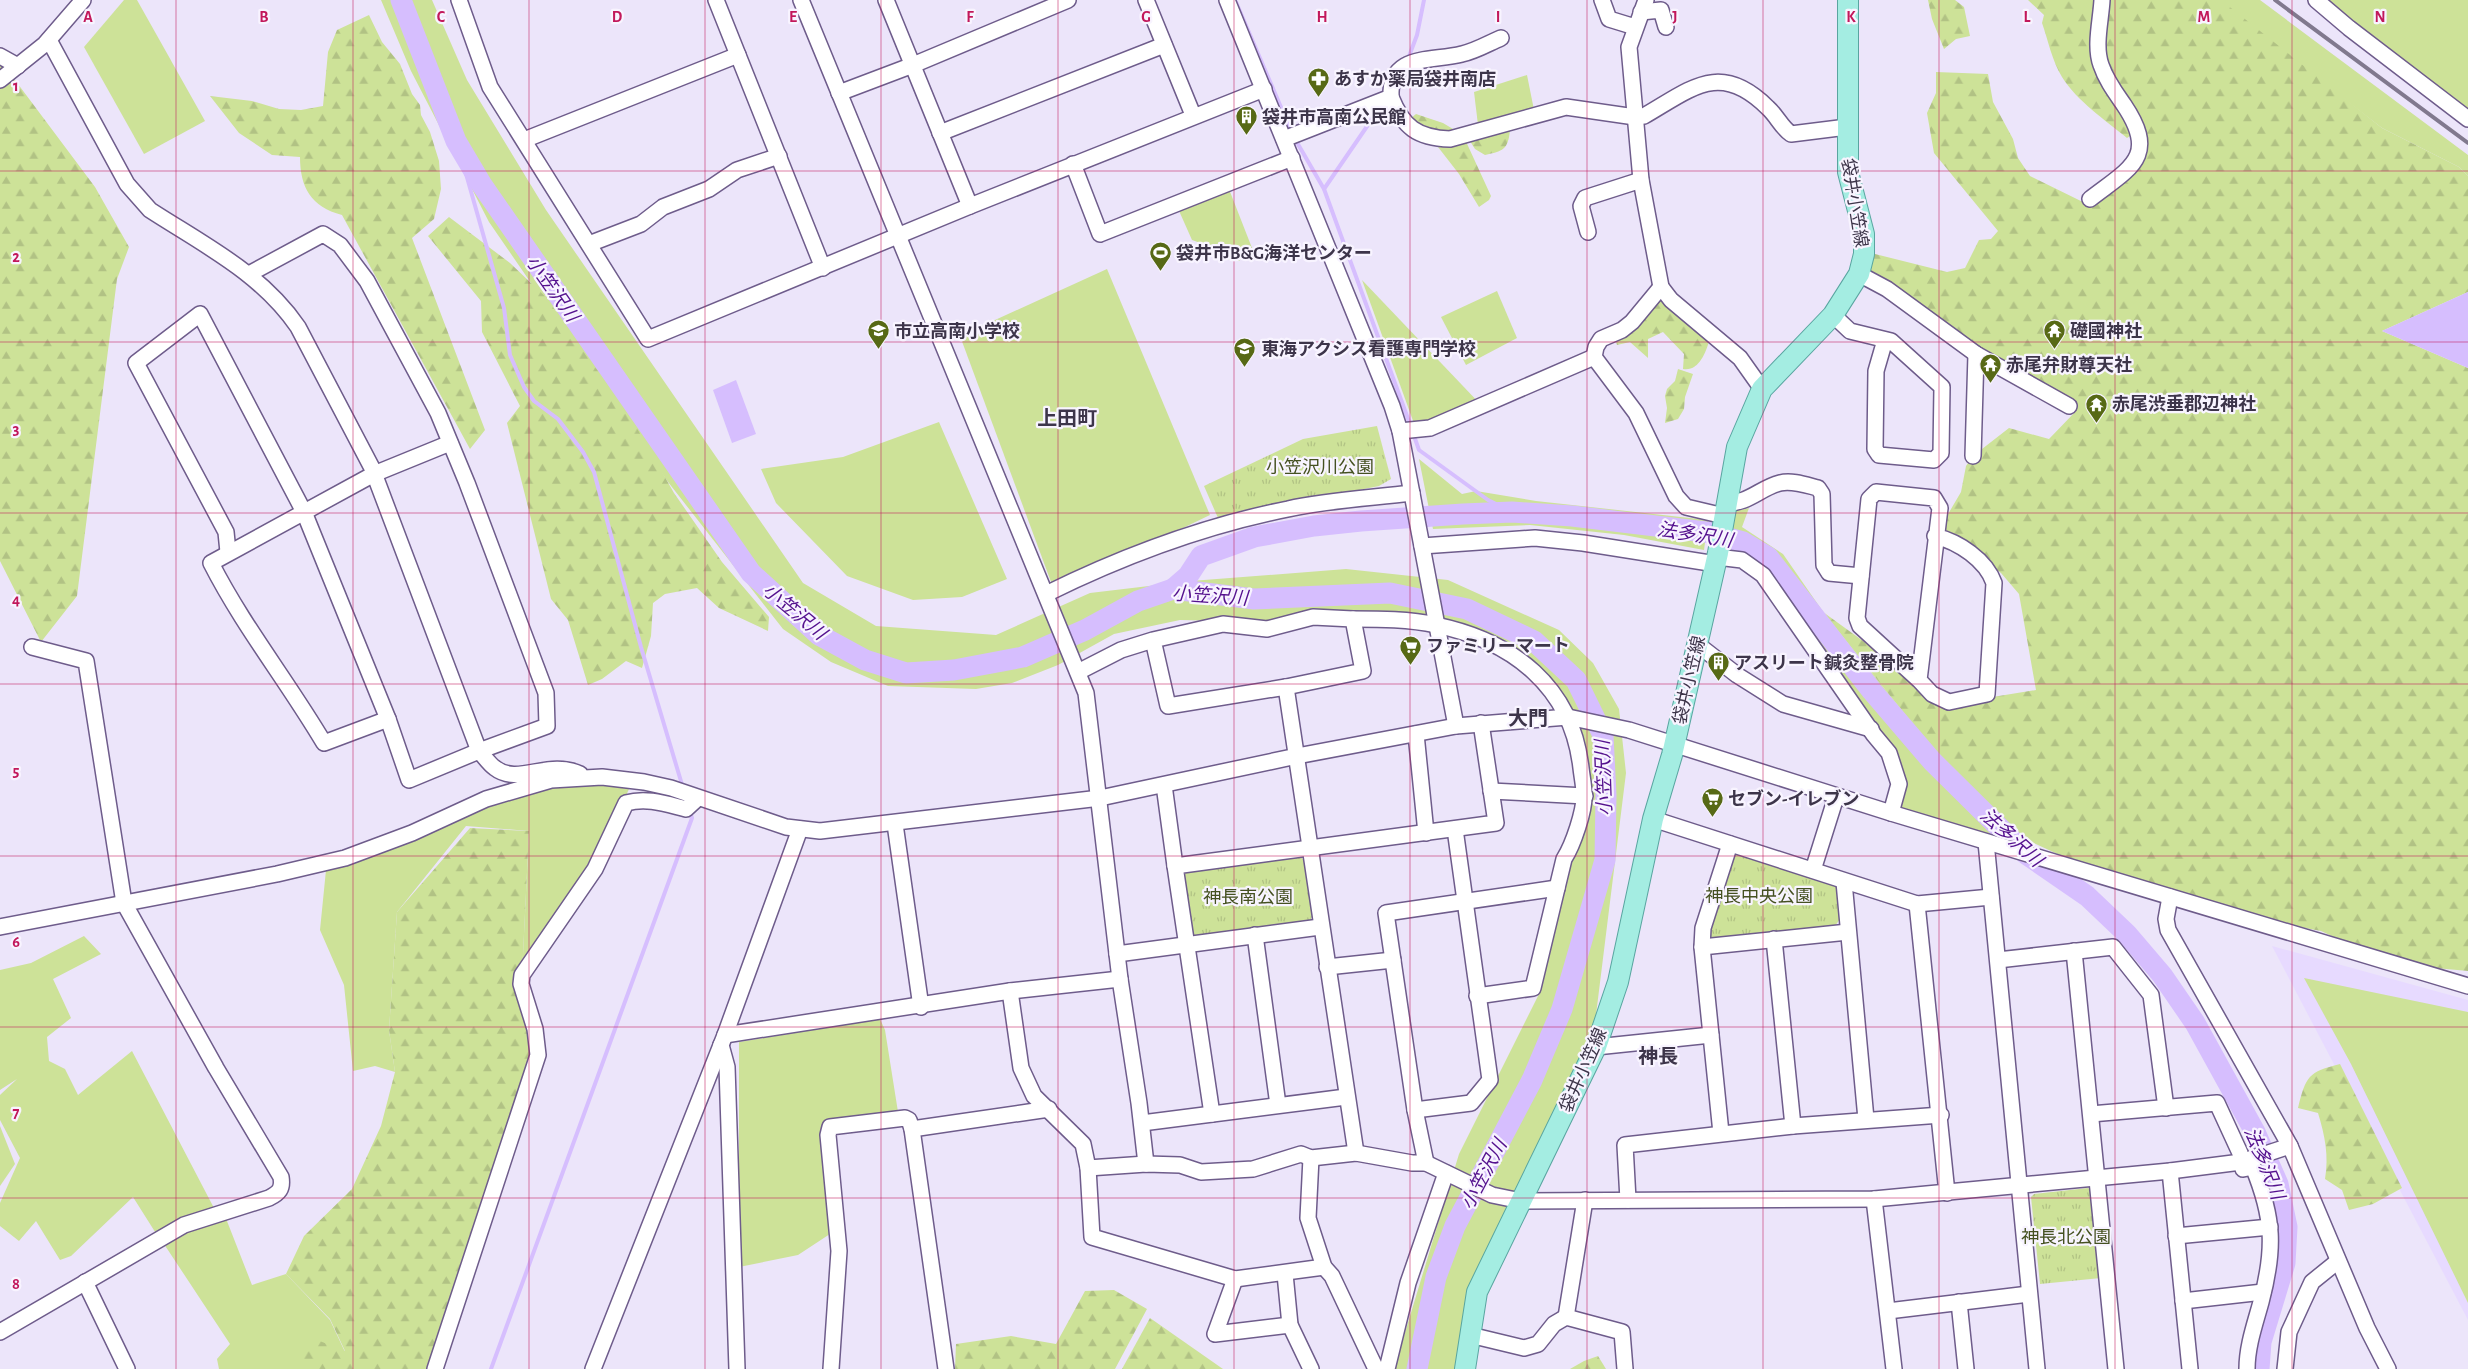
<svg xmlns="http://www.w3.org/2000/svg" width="2468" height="1369" viewBox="0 0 2468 1369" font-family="'Alegreya Sans','Noto Sans JP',sans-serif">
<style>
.built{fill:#e7daff}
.grass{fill:#cde298}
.forest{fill:url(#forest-firs)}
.park{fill:url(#park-tufts)}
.water{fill:#d6befe}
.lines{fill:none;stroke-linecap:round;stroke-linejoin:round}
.stream{stroke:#d6befe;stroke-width:4}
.river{stroke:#d6befe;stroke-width:21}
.minor-casing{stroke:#6e5c8b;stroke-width:18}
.major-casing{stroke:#59a5a0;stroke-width:22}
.minor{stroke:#fff;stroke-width:15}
.major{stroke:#a4ede2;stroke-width:20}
.rail{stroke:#81798e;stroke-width:4}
.grid{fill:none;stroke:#c2185b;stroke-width:1;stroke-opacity:0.55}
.labels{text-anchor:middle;stroke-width:4.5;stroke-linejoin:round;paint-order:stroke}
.poi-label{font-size:18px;font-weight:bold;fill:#3d354a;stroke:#f8f4ff;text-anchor:start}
.street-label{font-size:18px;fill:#3d354a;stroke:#f8f4ff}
.park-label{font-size:18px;fill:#455121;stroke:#f8f4ff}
.water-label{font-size:19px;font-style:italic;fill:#54118e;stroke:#f8f4ff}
.quarter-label{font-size:20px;font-weight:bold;fill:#3d354a;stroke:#f8f4ff}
.grid-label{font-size:16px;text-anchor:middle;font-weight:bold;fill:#c2185b;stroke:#f8f4ff;stroke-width:4.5;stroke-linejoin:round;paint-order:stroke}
</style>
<defs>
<pattern id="forest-firs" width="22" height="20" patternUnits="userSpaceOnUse" patternTransform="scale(1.25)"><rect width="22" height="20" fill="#cde298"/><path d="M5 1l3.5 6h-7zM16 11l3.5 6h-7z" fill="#b1c284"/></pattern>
<pattern id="park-tufts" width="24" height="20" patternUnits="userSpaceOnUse" patternTransform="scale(1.25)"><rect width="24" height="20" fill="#cde298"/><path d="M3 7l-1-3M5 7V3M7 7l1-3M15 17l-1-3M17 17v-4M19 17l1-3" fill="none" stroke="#b1c284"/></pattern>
</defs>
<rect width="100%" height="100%" fill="#ece5fa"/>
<path class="built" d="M2272,946L2468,1000V1320Z"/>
<g class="grass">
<path d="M124,0H137L205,121L144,154L84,47Z"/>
<path d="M381,0H432L467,80L546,210L803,583L876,626L996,635L1090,593L1191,581L1346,569L1448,580L1559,630L1593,663L1619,709L1626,773L1592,1047L1487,1249L1460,1369H1394L1459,1154L1539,994L1566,855L1588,783L1565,704L1488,643L1396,620L1266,622L1180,620L1114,634L1058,665L1012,683L976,689L888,686L831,662L783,629L668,482L489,222L411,71Z"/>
<path d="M2216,0H2260L2468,155V176L2459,167L2382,128Z"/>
<path d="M2316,0H2468V119Z"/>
<path d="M1527,75L1535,115L1478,125L1474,92Z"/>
<path d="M1227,184L1252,248L1239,261L1225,259L1220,250L1192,240L1176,204Z"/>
<path d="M1107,269L1210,515L1054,590L960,336Z"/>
<path d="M1362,280L1482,406L1416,429Z"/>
<path d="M1497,291L1517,338L1466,365L1441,317Z"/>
<path d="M939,422L1007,579L962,597L913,600L847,576L776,503L761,469L843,457Z"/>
<path d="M1419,459L1462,494L1476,491L1536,501L1708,520L1704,550L1624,535L1530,525L1433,529Z"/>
<path d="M1749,508L1742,527L1783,554L1826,616L1928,743L2019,835L2006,844L1891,813L1899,784L1889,753L1763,575L1717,557L1732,512Z"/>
<path d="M554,779L633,780L590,876L522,975L529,831L466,826L397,912L389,1030L395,1072L375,1066L353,1071L344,985L320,930L326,870L498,794Z"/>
<path d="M84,936L101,954L53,979L71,1018L47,1037L49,1061L65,1069L78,1095L132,1051L215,1210L157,1235L133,1197L71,1256L60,1260L36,1221L19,1241L0,1226V1203L20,1158L0,1120V1095L17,1079L0,1090V970L31,963Z"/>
<path d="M2304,978L2468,1012V1303L2351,1064Z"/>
<path d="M880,1019L885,1030L898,1112L823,1123L833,1232L798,1255L734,1268L739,1168V1042Z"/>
<path d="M0,1126L15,1164L0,1186Z"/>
<path d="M225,1216L252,1285L286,1274L330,1320L345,1352L305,1369H219L217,1359L230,1344L162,1241Z"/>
</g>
<g class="forest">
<path d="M1928,0H1955L1964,7L1970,36L1956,39L1944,49L1932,19Z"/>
<path d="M2028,0H2221L2382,128L2459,167L2468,176V292L2382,331L2468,368V971L2392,964L2321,931L2215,911L2116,881L2023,838L1928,743L1823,612L1950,704L2036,690L2019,594L2001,573L1945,529L1944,521L1961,492L1966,466L1973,456L2009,428L2049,439L2076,411L1976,354L1860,269L1871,253L1947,272L1965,268L1979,240L1991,239L1998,231L1934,153L1927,113L1936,93V72L1988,74L1993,102L2013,139L2018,158L2030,176L2087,204L2138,155L2133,134L2127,138C2105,120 2077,101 2062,77C2052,61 2048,40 2042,23L2044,15Z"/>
<path d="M369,15L382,42L400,64L412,94L420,105L421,115L430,132L439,161L441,189L434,219L412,238L485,430L470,449L342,215C311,207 300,187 300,157L272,155L239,133L210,96L252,101L279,109L301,110L323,106L328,52L337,30Z"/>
<path d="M0,60L95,187L129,247L117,279L77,596L41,642L0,561Z"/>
<path d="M1416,114L1443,123L1463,135L1491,196L1489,200L1479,207L1459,174L1431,138L1405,123Z"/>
<path d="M1463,130H1510C1508,150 1503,151 1485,155L1475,149Z"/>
<path d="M449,217L510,263L553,304L570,334L623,404L674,493L722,562L769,617L768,631L719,608L697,588L665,594L653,603L651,636L642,668L626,661L602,679L588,685L568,620L551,599L507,423L520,406L482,332L481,301L428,236Z"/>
<path d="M1661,297L1709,341C1706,353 1698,372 1683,369L1684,354L1663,332L1648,339V358L1630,342L1617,345L1615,338Z"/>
<path d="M1678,369L1693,374L1685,397L1684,409L1678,419L1665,423L1667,408L1665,396L1667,389L1675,381Z"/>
<path d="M470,828L529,831L522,975L538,1055L435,1369H302L298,1362L307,1336L345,1351L330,1319L286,1274L304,1236L352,1189L381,1126L395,1072L389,1030L397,912Z"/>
<path d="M2340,1064L2402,1188L2373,1204L2349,1210L2342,1190L2325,1179C2329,1156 2325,1136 2318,1113L2298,1108C2306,1076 2308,1072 2340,1064Z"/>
<path d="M1114,1290L1147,1309L1115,1369H955L956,1344L1011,1336L1056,1344L1085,1291Z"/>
<path d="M1150,1318L1223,1369H1122Z"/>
<path d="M1598,1356L1606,1369H1570L1584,1361Z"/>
</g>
<g class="park">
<path d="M1377,426L1391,479L1379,486L1218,518L1204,486L1303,439Z"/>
<path d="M1736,851L1838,886L1840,919L1835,926L1711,938L1707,934Z"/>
<path d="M1301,857L1305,862L1312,916L1310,922L1194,937L1191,933L1184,877L1186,871Z"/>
<path d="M2088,1188L2093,1192L2101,1278L2040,1284L2031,1197L2034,1194Z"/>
</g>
<g class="water">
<path d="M2468,292V368L2382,331Z"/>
<path d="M736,380L756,434L732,443L713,390Z"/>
</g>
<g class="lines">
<g class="stream">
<path d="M1236,2L1292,133"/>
<path d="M1408,59L1417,35L1424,0"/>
<path d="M1295,139L1324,189L1411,427"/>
<path d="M457,142L504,308L510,355L524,387L534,401L558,419L583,452L594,472L641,647L683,788"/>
<path d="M1324,189L1381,106"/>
<path d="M1413,433L1419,450L1488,500L1512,512"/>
<path d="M491,1369L692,818L690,812"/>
</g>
<g class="river">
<path d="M401,0L456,141L482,185L751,573L819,635L865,660L906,673L954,670L1023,657L1085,630L1138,601L1173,589L1254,599L1390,593L1467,609L1534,641L1576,680L1603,735L1606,795L1605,860L1562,1009L1532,1080L1455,1226L1436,1277L1417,1369"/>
<path d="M1173,589L1188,576L1201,556L1254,537L1314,526L1361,521L1463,514L1512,512L1572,516L1706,532L1743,542L1768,557L1872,691L1932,761L2026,854L2087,896L2127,934L2162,975L2195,1023L2255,1132L2278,1184L2287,1227L2285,1263L2261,1342L2259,1369"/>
</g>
<defs>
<g id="minor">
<path d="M459,0L490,87L648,339L970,206L1264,89"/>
<path d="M716,0L823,268"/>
<path d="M801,0L1086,693L1120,979L1139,1103L1146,1164"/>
<path d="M886,0L970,206"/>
<path d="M1146,0L1193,115"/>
<path d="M1227,0L1392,406L1400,431L1413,499L1456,726"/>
<path d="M1602,0L1609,19L1635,27"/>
<path d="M1646,0L1629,47L1641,180L1661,287L1671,300L1740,358L1762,389"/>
<path d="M2316,0L2349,28L2468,119"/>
<path d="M1641,12L1661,10L1666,27"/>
<path d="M49,40L127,184L150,210C204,245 261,273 298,327L372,468L479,751C484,756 489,764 495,768C518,786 548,759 580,774"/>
<path d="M0,56L18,66"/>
<path d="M0,80L45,44L83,0"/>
<path d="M839,93L913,65L1068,0"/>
<path d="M1391,97C1403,127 1417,138 1450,139L1566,107L1635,117L1644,116C1691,89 1720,60 1768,108C1777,116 1781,127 1791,134L1847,127"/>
<path d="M940,133L1164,45"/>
<path d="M1284,139L1391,97C1389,53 1431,62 1462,54C1476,51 1489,43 1501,38"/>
<path d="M524,140L738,55"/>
<path d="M1073,164L1100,234L1292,158"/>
<path d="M2090,199C2130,168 2159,157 2124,105C2115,92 2106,80 2101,65C2094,46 2101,20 2102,0"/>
<path d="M1588,232L1581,206L1585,198L1641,180"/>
<path d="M589,244L641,224L663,207L709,189L737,170L779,156"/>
<path d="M1859,274L1887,289L1976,354L2069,406"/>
<path d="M1661,287L1632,322L1622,330L1601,339L1596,347L1594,357L1636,413L1676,496L1686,507L1724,516"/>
<path d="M1833,315L1850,331L1891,341L1942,387L1941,453L1934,460L1879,455L1875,449L1876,371L1885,340"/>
<path d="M1400,431L1430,428L1594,357"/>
<path d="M1973,456L1976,354"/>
<path d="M1726,503C1748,504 1760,488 1780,483C1792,480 1806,485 1818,488L1822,494L1824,565L1829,573L1861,576"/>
<path d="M1422,546L1535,538L1583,543L1716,564"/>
<path d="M228,552L226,532L136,363L200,314L304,512L388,719L409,780L479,751L547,726L546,693L467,483L438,413L367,281L340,245L323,234L249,274"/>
<path d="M1717,557L1742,560L1763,575L1874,735L1889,753L1899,784L1891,813"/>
<path d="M1046,594C1123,556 1203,526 1288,509C1328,500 1371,498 1412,493"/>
<path d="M1353,619C1380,619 1409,619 1436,625C1513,641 1572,687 1581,768C1582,777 1584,786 1584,794C1585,810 1573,845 1564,859L1533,988L1477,996"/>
<path d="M1697,644L1737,675L1783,704L1871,729"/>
<path d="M1078,672L1121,650L1153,640L1223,624L1267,629L1313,617L1353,619L1363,671L1286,687L1168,706L1153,640"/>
<path d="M1919,680L1940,508L1934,498L1876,492L1869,499L1857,618L1860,626L1919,680L1932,694L1949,702L1987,694L1994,583C1986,560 1959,542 1935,536"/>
<path d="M1286,687L1356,1153"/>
<path d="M388,719L324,743C288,682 243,626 211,563L374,474L450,443"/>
<path d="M1416,734L1426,833"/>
<path d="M1164,785L1175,866"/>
<path d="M1491,791L1585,796"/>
<path d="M1653,819L1917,904L1991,897"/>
<path d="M895,824L921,1007"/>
<path d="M1986,842L2037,1369"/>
<path d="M1813,870L1836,797"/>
<path d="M1844,882L1866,1119"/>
<path d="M2170,897L2166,919L2168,930L2290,1146L2367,1328L2388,1369"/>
<path d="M1917,904L1947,1193"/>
<path d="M0,927L277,874L345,858L412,833L486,799L551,780L602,777L644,782L671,788L786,827L820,831L1100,798L1297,756L1456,726L1568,717L1629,730L1891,813L2468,986"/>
<path d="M1255,935L1278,1105"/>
<path d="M1774,939L1793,1126"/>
<path d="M1702,947L1848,932"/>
<path d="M2074,951L2116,1369"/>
<path d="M1117,954L1320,927"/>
<path d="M1998,960L2113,947L2151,995L2166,1108"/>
<path d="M1327,967L1393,960"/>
<path d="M1010,991L1021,1068L1034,1096L1083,1144L1088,1168L1092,1237L1235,1279L1324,1267"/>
<path d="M725,1035L1010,991L1120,979"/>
<path d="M721,1045L727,1067L737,1369"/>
<path d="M1596,1047L1711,1035"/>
<path d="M1415,1110L1471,1103L1490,1080L1455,829"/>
<path d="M1212,1114L1175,866L1496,823L1481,723"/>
<path d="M2091,1114L2217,1103L2240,1153L2243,1169L2253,1167C2274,1218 2275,1249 2261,1302C2255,1324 2247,1346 2247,1369"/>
<path d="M1142,1123L1346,1097"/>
<path d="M1721,1133L1702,947L1703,928L1730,844"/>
<path d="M1311,1158L1308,1218L1324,1267L1332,1276L1376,1369"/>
<path d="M1426,1163L1415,1110L1386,913L1557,888"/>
<path d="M1088,1168L1146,1164L1180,1165L1201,1172L1253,1169L1301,1154L1311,1158L1356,1153L1412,1163H1426L1492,1195L1521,1201L1874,1199L2170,1171L2241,1162L2290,1146"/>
<path d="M2170,1171L2190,1369"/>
<path d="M1874,1199L1894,1369"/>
<path d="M1628,1200L1625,1145L1793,1126L1941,1115"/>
<path d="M2176,1236L2270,1227"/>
<path d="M1285,1274L1290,1325L1311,1369"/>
<path d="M1235,1279L1215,1334L1290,1325"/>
<path d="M85,1282L127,1369"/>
<path d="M2183,1301L2263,1292"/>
<path d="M1959,1302L1966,1369"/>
<path d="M1888,1311L2029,1294"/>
<path d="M1566,1317L1585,1200"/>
<path d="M0,1332L184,1225L269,1198C279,1193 283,1189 281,1177L216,1068L124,903L86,661L32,647"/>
<path d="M1470,1335L1524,1348L1538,1344L1554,1324L1566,1317L1622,1332L1625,1369"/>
<path d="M435,1369L538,1055L535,1029L521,984L522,975L595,869L626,803C647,797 666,804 686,809L698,798"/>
<path d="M593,1369L725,1035L800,829"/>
<path d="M831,1369L839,1251L828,1135L830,1127L905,1118L909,1120L912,1129"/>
<path d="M946,1369L912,1129L1049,1109"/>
<path d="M1387,1369L1408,1283L1446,1173"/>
<path d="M2285,1369L2289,1332L2312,1282L2338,1261"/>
</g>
<path id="major" d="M1465,1369L1477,1292L1596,1047L1618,982L1653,819L1672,755L1718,553L1737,447L1762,389L1833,315L1859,274L1864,254V234L1848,172V0"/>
</defs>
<use href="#minor" class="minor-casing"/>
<use href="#major" class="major-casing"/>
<use href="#minor" class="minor"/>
<use href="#major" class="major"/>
<path class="rail" d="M2275,0L2468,143"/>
</g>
<path class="grid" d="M176,0V1369M353,0V1369M529,0V1369M705,0V1369M881,0V1369M1058,0V1369M1234,0V1369M1410,0V1369M1587,0V1369M1763,0V1369M1939,0V1369M2115,0V1369M2292,0V1369M0,171H2468M0,342H2468M0,513H2468M0,684H2468M0,856H2468M0,1027H2468M0,1198H2468"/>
<defs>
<symbol id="pharmacy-pin" viewBox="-11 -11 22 30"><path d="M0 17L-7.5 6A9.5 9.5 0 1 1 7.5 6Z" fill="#576915" stroke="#f8f4ff"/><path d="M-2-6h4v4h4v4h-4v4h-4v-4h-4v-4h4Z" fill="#fff"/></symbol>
<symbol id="building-pin" viewBox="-11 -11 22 30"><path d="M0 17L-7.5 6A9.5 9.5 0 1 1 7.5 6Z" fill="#576915" stroke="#f8f4ff"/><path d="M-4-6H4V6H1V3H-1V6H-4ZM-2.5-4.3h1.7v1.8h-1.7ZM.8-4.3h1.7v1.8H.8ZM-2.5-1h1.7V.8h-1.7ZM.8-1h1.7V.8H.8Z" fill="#fff"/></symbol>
<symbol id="stadium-pin" viewBox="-11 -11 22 30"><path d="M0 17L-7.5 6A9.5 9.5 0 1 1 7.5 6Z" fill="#576915" stroke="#f8f4ff"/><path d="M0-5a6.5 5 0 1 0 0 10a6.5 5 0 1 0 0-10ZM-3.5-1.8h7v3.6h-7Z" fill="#fff"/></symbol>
<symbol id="school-pin" viewBox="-11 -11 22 30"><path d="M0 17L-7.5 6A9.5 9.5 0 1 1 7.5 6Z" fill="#576915" stroke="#f8f4ff"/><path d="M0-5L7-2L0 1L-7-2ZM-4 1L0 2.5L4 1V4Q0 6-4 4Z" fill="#fff"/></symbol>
<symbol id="temple-pin" viewBox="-11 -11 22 30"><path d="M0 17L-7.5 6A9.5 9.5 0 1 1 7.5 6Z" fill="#576915" stroke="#f8f4ff"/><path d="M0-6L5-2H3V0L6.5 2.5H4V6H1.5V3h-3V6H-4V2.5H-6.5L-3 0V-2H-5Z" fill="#fff"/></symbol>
<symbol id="university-pin" viewBox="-11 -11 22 30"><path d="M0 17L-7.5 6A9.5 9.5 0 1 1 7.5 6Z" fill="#576915" stroke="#f8f4ff"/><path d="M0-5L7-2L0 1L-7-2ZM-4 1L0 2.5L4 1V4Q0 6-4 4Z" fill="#fff"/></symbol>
<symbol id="supermarket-pin" viewBox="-11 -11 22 30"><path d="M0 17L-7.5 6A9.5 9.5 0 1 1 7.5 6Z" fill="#576915" stroke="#f8f4ff"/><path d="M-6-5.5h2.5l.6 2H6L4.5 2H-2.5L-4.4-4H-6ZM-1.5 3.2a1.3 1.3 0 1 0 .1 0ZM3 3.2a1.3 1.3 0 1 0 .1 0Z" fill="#fff"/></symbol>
</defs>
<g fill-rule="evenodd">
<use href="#pharmacy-pin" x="1306" y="66" width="25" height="34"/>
<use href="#building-pin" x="1234" y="104" width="25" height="34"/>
<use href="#stadium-pin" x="1148" y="240" width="25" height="34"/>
<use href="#school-pin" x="866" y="318" width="25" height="34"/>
<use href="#temple-pin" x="2042" y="318" width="25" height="34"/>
<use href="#university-pin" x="1232" y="336" width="25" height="34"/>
<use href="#temple-pin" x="1978" y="352" width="25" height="34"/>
<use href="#temple-pin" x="2084" y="392" width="25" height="34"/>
<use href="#supermarket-pin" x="1398" y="634" width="25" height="34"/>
<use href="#building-pin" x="1706" y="650" width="25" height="34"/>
<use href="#supermarket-pin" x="1700" y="786" width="25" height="34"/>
</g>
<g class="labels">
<g class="poi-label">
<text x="1334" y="85">あすか薬局袋井南店</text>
<text x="1262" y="123">袋井市高南公民館</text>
<text x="1176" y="259">袋井市B&amp;G海洋センター</text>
<text x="894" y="337">市立高南小学校</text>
<text x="2070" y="337">礎國神社</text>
<text x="1261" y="355">東海アクシス看護専門学校</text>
<text x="2006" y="371">赤尾弁財尊天社</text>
<text x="2112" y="410">赤尾渋垂郡辺神社</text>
<text x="1426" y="652">ファミリーマート</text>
<text x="1734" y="669">アスリート鍼灸整骨院</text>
<text x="1728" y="805">セブン-イレブン</text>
</g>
<g class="street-label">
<text transform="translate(1855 203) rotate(81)" y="6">袋井小笠線</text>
<text transform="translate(1689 680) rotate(-77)" y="6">袋井小笠線</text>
<text transform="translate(1583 1070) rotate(-66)" y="6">袋井小笠線</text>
</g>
<g class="park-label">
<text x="1320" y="473">小笠沢川公園</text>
<text x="1759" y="902">神長中央公園</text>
<text x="1248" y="903">神長南公園</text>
<text x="2066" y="1243">神長北公園</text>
</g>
<g class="water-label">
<text transform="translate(553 288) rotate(55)" y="7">小笠沢川</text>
<text transform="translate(1695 534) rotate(9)" y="7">法多沢川</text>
<text transform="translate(1210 595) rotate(4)" y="7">小笠沢川</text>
<text transform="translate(795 611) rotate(40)" y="7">小笠沢川</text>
<text transform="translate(1603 778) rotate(-92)" y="7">小笠沢川</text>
<text transform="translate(2012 837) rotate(42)" y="7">法多沢川</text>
<text transform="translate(2265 1163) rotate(68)" y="7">法多沢川</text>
<text transform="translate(1483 1174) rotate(-62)" y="7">小笠沢川</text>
</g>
<g class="quarter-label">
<text x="1067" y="425">上田町</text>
<text x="1528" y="725">大門</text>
<text x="1658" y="1063">神長</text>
</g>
</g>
<g class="grid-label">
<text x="88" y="22">A</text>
<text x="264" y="22">B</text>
<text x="441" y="22">C</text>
<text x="617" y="22">D</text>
<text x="793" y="22">E</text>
<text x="970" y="22">F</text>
<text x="1146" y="22">G</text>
<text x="1322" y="22">H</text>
<text x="1498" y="22">I</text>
<text x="1675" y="22">J</text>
<text x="1851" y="22">K</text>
<text x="2027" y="22">L</text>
<text x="2204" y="22">M</text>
<text x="2380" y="22">N</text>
<text x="16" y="91">1</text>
<text x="16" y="262">2</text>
<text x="16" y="434">3</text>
<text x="16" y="605">4</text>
<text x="16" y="776">5</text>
<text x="16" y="947">6</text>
<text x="16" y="1118">7</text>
<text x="16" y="1289">8</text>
</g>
</svg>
